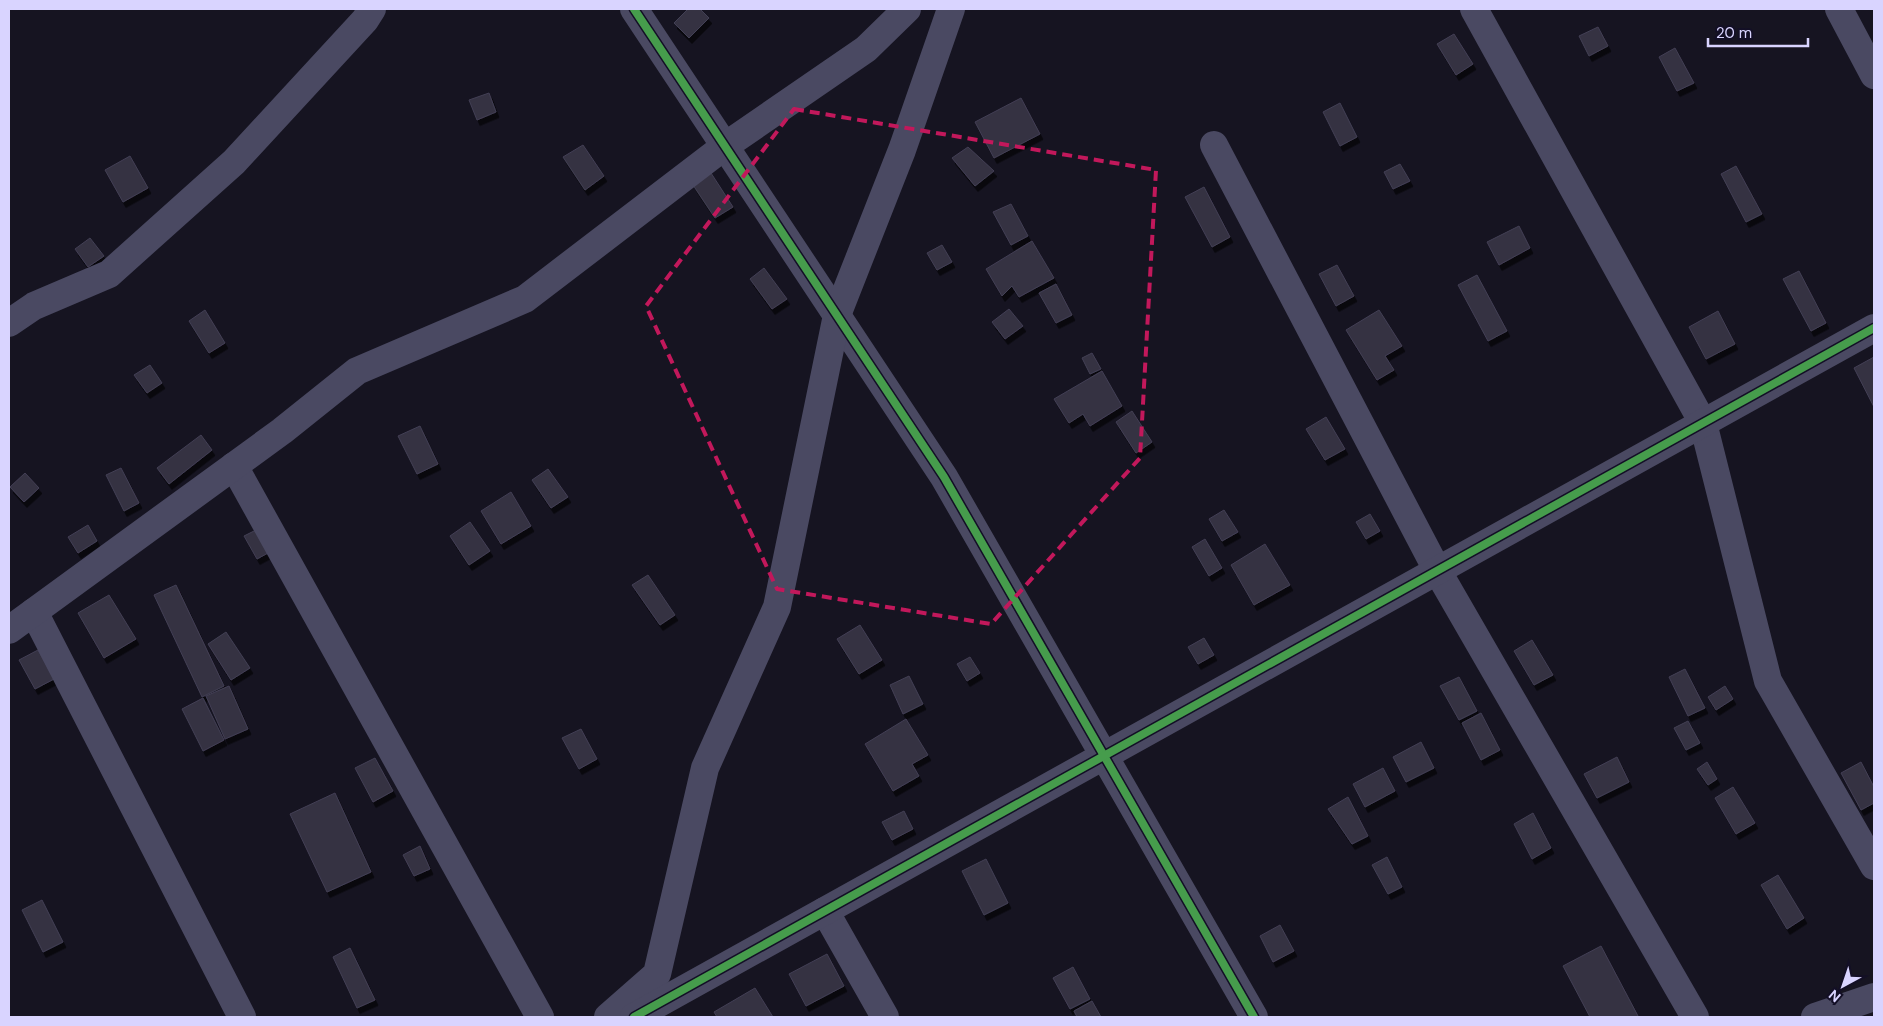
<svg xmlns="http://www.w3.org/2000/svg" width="1883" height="1026" viewBox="0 0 1883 1026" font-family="'DM Sans',sans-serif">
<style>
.building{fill:#343243;stroke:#433f54;filter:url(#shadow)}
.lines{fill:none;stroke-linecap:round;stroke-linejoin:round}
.street{stroke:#4a4962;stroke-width:28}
.cycleway-casing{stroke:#130f26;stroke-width:11}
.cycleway{stroke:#469c4c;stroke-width:8}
.marked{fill:none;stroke:#c2185b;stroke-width:4;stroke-dasharray:10 6;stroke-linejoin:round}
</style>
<defs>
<filter id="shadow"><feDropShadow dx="3" dy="5.5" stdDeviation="0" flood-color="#0009"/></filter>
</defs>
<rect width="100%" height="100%" fill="#161421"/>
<g class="building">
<path d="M688,9H700L709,18L689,38L674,23Z"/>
<path d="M1598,27L1608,46L1589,56L1579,36Z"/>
<path d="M1454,34L1473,64L1456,75L1437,44Z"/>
<path d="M1675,48L1694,83L1677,91L1659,57Z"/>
<path d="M489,93L496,112L477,120L469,100Z"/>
<path d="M1021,98L1040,134L994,158L975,122Z"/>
<path d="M1340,103L1357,137L1340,146L1323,112Z"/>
<path d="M583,145L604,176L585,190L563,157Z"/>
<path d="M968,147L994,171L975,186L952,158Z"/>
<path d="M130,156L148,188L123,202L105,170Z"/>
<path d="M1400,164L1410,181L1393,189L1384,172Z"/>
<path d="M1736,166L1762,214L1746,222L1721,174Z"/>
<path d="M711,173L733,207L715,218L693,185Z"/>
<path d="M1204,187L1230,237L1212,247L1185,197Z"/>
<path d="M1011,204L1028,236L1011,245L993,212Z"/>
<path d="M1519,226L1530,248L1499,265L1487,242Z"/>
<path d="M90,238L104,256L88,267L75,249Z"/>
<path d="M1032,241L1054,278L1019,297L1012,286L1002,296L986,269Z"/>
<path d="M942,245L952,262L937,270L927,253Z"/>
<path d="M1337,265L1354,296L1336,306L1319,274Z"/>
<path d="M764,268L787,299L772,309L750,279Z"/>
<path d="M1799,271L1826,323L1811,331L1783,279Z"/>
<path d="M1477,275L1507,331L1488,341L1458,285Z"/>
<path d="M1056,284L1072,315L1056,323L1039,293Z"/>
<path d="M1009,309L1023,326L1005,339L992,322Z"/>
<path d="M205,310L225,343L209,353L189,321Z"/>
<path d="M1379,310L1402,346L1385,356L1394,370L1377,380L1346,330Z"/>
<path d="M1718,311L1735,344L1706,359L1689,327Z"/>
<path d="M1092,353L1101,369L1090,374L1082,358Z"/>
<path d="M1874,357V407L1854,368Z"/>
<path d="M150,365L162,383L147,393L134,375Z"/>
<path d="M1102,371L1122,406L1090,426L1083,414L1069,423L1054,399Z"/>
<path d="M1132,411L1152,442L1136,453L1116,422Z"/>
<path d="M1326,417L1345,449L1325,460L1306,429Z"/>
<path d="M420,426L438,464L417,474L398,436Z"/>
<path d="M201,435L212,450L169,484L157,468Z"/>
<path d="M121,468L139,503L124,511L106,475Z"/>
<path d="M548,469L568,497L551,508L532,480Z"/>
<path d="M25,473L39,488L24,502L10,487Z"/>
<path d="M511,492L531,526L501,544L481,511Z"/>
<path d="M1224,510L1238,532L1222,541L1209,519Z"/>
<path d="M1370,514L1380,531L1366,539L1356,522Z"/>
<path d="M470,522L490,551L469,565L450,536Z"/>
<path d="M88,525L97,541L78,553L68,537Z"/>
<path d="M256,530L268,553L257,559L244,536Z"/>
<path d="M1205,539L1222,568L1209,576L1192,547Z"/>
<path d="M1265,544L1290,585L1254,605L1231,565Z"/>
<path d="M648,575L675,615L660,625L632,585Z"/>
<path d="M176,585L224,686L202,697L154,595Z"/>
<path d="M109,595L136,639L104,658L78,613Z"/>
<path d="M860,625L882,660L859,674L837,639Z"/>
<path d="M226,632L250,668L231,680L208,644Z"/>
<path d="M1204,638L1214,655L1198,664L1188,647Z"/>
<path d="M1532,640L1553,675L1534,685L1514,651Z"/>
<path d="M38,650L54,679L35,689L19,660Z"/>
<path d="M970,657L980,673L967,681L957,664Z"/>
<path d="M1685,669L1705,708L1688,716L1669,677Z"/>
<path d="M909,676L923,704L903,714L890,685Z"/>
<path d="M1459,677L1477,711L1459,720L1440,686Z"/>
<path d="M229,686L248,729L225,739L206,696Z"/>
<path d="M1725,686L1733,699L1716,710L1708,697Z"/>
<path d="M203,698L224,740L203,751L182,709Z"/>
<path d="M1481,713L1500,750L1481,760L1462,723Z"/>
<path d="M906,719L928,755L912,764L919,776L893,791L865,744Z"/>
<path d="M1688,721L1700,743L1686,750L1674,728Z"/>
<path d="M581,729L597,759L579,769L562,738Z"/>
<path d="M1421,742L1434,768L1406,782L1393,757Z"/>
<path d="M1617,757L1629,782L1597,798L1584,774Z"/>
<path d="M375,758L393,791L373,802L355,768Z"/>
<path d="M1707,762L1717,779L1708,785L1697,769Z"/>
<path d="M1861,762L1874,787V803L1861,810L1841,773Z"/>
<path d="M1383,768L1395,791L1365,807L1353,784Z"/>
<path d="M1733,787L1755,823L1736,834L1715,798Z"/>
<path d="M335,793L371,872L327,892L290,814Z"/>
<path d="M1348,797L1368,836L1352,844L1328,809Z"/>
<path d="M904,811L913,829L892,840L882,822Z"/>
<path d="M1533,813L1551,848L1532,859L1514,824Z"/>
<path d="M420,846L430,869L414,876L403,855Z"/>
<path d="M1387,857L1402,887L1388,894L1372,865Z"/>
<path d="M986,859L1008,903L984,915L962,871Z"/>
<path d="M1778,875L1804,918L1787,929L1761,885Z"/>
<path d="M42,900L63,942L43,952L22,910Z"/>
<path d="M1280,925L1294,951L1273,962L1260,936Z"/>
<path d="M1601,946L1638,1016L1635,1017H1590L1563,966Z"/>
<path d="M350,948L375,1000L357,1008L333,957Z"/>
<path d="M827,954L844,986L806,1006L789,974Z"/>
<path d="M1073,967L1090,999L1070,1009L1053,978Z"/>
<path d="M755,988L773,1017H717L714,1012Z"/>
<path d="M1092,1001L1101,1017H1077L1074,1011Z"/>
</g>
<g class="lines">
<g class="street">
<path d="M634,9L944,477L1254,1017"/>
<path d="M1474,9L1703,423L1768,681L1874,866"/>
<path d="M1839,9L1874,75"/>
<path d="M1214,145L1437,570L1695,1017"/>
<path d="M9,323L34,306L109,274L234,162L365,20L372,9"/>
<path d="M234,466L540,1017"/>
<path d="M34,612L242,1017"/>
<path d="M9,630L282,431L357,371L525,299L725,146L866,49L907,9"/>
<path d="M825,911L885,1017"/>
<path d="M608,1017L657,974L705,768L777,607L837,315L902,150L951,9"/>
<path d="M634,1017L1874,328"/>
<path d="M1815,1017L1874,997"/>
</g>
<defs>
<g id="cycleway">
<path d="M634,9L944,477L1254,1017"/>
<path d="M634,1017L1874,328"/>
</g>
</defs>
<use href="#cycleway" class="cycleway-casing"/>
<use href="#cycleway" class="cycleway"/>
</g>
<path class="marked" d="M794,109L1156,170L1140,458L991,624L777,589L646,306Z"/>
<rect width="1883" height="1026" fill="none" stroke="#d9d4ff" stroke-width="20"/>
<g transform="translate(1843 986) rotate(220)" stroke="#130f26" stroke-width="4" paint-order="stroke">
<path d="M0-4L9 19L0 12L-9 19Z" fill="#d9d4ff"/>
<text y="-8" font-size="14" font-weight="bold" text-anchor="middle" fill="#d9d4ff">N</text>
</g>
<path d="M1708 38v8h100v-8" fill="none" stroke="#d9d4ff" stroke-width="2.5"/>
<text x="1716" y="38" font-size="15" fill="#d9d4ff" stroke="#130f26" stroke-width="4" paint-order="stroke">20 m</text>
</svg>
